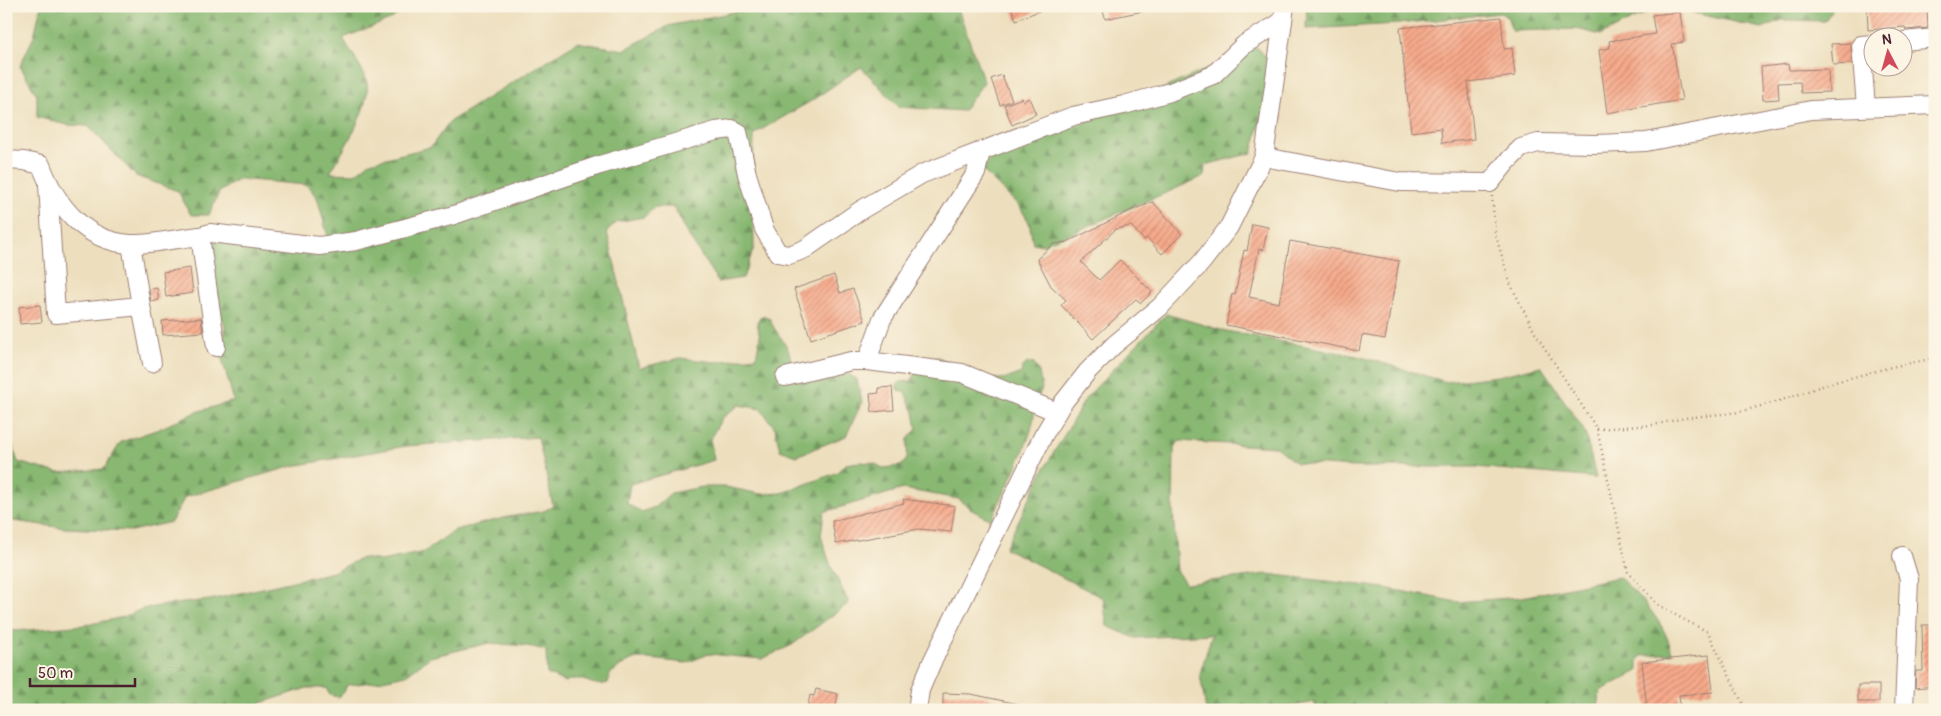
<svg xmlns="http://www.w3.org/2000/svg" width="1941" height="716" viewBox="0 0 1941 716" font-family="Pangolin,sans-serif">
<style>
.forest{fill:url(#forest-firs);stroke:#696c4e}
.building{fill:url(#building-hatch)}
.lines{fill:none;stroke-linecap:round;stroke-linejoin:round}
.minor-casing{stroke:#9c7f74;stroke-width:20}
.path{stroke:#9c7f74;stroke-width:2.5;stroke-dasharray:1 4;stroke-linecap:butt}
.minor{stroke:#fff;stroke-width:18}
</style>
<defs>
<pattern id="forest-firs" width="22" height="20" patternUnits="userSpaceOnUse" patternTransform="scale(1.25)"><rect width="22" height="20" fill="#88b872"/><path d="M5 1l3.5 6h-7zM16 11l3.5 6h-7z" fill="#71955e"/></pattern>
<pattern id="building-hatch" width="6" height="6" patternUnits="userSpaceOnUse" patternTransform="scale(1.25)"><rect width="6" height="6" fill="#f7aa8b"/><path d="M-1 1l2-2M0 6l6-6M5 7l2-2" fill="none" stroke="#ca8a72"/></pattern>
</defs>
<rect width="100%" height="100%" fill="#fcf5e5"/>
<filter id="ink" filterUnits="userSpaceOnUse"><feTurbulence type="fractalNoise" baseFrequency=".02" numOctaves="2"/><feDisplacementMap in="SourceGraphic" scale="10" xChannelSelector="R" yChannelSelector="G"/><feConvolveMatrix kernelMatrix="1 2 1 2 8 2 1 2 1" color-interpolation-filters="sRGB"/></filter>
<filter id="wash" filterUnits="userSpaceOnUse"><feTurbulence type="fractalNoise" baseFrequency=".0096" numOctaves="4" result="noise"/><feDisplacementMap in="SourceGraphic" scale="20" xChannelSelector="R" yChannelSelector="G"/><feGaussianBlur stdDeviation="1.12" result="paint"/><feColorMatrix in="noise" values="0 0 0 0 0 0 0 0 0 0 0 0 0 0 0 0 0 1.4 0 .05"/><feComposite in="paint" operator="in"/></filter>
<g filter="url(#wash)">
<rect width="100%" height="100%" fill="#eddfbe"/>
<g class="forest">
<path d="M41,6H409L390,20L343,38C350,51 361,65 366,79C374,103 342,152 330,173L355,174L370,162L431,147L449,122L577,42L624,50L668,26L762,6H957L984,82L963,111L899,107L861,67L811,101L754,134L753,183L754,248L743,278L718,282L690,238L674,207H655L644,217L616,222L607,232L639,368L680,358L716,362L756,357L760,338L757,321L762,316L770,319C774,333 787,341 790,356C792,361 791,367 791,372L839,369L857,379L862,402L846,436L796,456L780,450L775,428L761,409L739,405L722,418L710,439L714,460L630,484L627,504L642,512L655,507L671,493L703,487H726L761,494L782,493L836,473L846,464L859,462L873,463L883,468L901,466L907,459L908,439L917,429L914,412L905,393L897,389V385L900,382L911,381L925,360L939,357C963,372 994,388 1021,373L1023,367L1027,363H1033L1039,372L1042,389C1034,402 1035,416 1031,430C1021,461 1005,491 991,520L972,510L959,499L903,489L824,512L821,536L830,564L849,603L792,645L762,659L709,654L686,663L650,659H633L620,666L610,674L608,683C589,689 583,672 565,682L547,674L546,650L527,646L489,643L430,657L406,675L373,682L347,685L344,692L338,697L330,695L327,688H307L261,703L250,710H168L159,706L133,710H6V630L16,631L86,625L124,617L142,609L166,605L210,600L333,572L362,558L381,561L424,552L455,530L508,517L544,511L553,506L538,437L406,446L293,466L185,497L171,522L131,531L65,528L6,520V324H8L9,435L18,462L58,473L104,469L121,442L159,429L196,412L234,401L222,359L225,325L210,299L207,244L216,238L332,251L317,197L307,185L239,179L219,192L209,215H191L178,191L136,176L88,126L67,125L37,117V95L20,66L34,36Z"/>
<path d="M1307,6H1664L1656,8L1601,35L1577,29L1512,31L1508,18L1501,13L1398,24L1306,29Z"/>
<path d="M1682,6H1834L1825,21L1782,20L1762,28L1694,13Z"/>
<path d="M1257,47L1270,62L1263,112L1252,153L1205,165L1204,176C1161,196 1118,212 1075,232C1064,237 1053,238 1043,245L1033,243L1029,222L1019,206L980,168L996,153L1028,141L1057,133L1110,112Z"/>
<path d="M1166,314L1221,330L1358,356L1447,382L1498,376L1541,366L1585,432L1596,478L1476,467H1353L1296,463L1276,447L1180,441L1174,447L1173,509L1177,572L1186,584L1267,574L1385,588L1457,602L1522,597L1619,577C1642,599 1665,622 1672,653L1641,656L1638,660V671L1600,691L1598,710H1316L1315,702C1278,710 1243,710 1206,710L1200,674L1212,634L1135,638L1107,626L1103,598L1005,548L1043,471L1086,398Z"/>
</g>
<g id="blocks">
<g class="building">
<path d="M1011,6H1049V7L1016,20Z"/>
<path d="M1102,6H1142L1143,11L1105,19Z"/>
<path d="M1898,6V9L1927,6L1928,28L1906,30L1905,27L1868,30L1867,7Z"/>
<path d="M1680,12L1684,42L1672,44L1682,100L1607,113L1599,50L1610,48L1609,41L1655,34L1652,15Z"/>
<path d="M1501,17L1504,49L1512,48L1515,76L1468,82L1474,139L1442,143L1441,128L1411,132L1400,28Z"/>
<path d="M1851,43L1852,64L1833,65L1831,44Z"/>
<path d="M1788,64L1789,70L1828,69L1829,92L1801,93L1800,82L1778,83L1779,99L1763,100L1761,67Z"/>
<path d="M1002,75L1012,100L1000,105L991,79Z"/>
<path d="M1022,98L1023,101L1029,98L1036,114L1012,125L1004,105Z"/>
<path d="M1153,202L1182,234L1162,254L1147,238L1144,240L1131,226L1116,229L1081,262L1099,280L1120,260L1152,292L1141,303L1136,299L1093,339L1061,305L1066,300L1051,286L1037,259L1053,244L1067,242L1132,210Z"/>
<path d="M1252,224L1268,227L1263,250L1259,249L1249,297L1279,303L1290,241L1399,261L1385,339L1362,335L1359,351L1226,325L1232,294L1235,295L1244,250L1247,251Z"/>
<path d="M190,268L193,293L166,297L163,272Z"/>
<path d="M834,275L840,293L853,289L865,321L811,339L794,289Z"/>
<path d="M157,288L159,300L151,302L149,289Z"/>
<path d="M40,305L42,322L20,324L19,307Z"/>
<path d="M201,318L203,332L163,335L162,321Z"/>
<path d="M892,387L894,410L872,412L870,394L879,393L878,388Z"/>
<path d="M903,499L955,506L951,532L919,529L836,544L832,521L904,503Z"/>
<path d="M1922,625H1935V650H1933L1935,686L1915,688L1916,671H1923Z"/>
<path d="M1709,655L1713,692L1679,695L1680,705L1647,709L1642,662Z"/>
<rect x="1858" y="685" width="21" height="17"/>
<path d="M816,689L838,694L835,710H807L810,695L814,696Z"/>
<path d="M943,693L971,694L1018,704L1017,710H947V706H943Z"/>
</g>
</g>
</g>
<g filter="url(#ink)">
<use href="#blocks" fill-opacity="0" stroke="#9c7f74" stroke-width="1"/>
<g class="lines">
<defs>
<g id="minor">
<path d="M1904,41L1935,38"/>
<path d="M1866,107L1861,45L1874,44"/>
<path d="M981,151L976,173L882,319L867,361L962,373L1057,412"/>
<path d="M1264,157L1400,182L1490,183L1506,163L1521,148L1538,143L1596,144L1646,142L1811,110L1935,105"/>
<path d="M6,160L24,161L41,165C56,205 85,242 131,244C149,245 180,238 200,236L210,233L319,246L356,241L454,215L600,165L716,131L732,129L738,132L740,141L747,174L764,229L778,253L789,255L805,249L861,210L922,174L1073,116L1124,105L1170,92L1213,75L1245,44L1283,21"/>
<path d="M48,185L56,314L141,306L131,244"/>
<path d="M200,236L216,347"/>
<path d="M141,306L152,363"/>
<path d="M785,377L851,361H867"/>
<path d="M1902,556L1909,579L1904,710"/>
<path d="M917,710L920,690L932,662L1043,436L1062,404L1088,371L1114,345L1160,307L1202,262L1229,227L1264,157L1285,6"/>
</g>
</defs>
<use href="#minor" class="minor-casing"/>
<g class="path">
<path d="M1492,196L1495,233L1510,283L1535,333L1597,429L1628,572L1657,604L1679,617L1708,632L1746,710"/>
<path d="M1597,429L1653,425L1685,418L1739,412L1779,401L1828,384L1891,367L1935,358"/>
</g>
<use href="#minor" class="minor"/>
</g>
</g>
<rect width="1941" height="716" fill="none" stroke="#fcf5e5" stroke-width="25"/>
<g transform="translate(1888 52) rotate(354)"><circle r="24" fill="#fcf5e5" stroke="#b59f9b"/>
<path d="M0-4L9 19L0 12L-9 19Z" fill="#d1495b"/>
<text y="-8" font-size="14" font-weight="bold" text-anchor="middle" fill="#4a1f2b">N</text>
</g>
<path d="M30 678v8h105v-8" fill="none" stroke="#4a1f2b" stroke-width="2.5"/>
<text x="38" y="678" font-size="15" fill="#4a1f2b" stroke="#fcf5e5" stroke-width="4" paint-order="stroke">50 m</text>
</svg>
